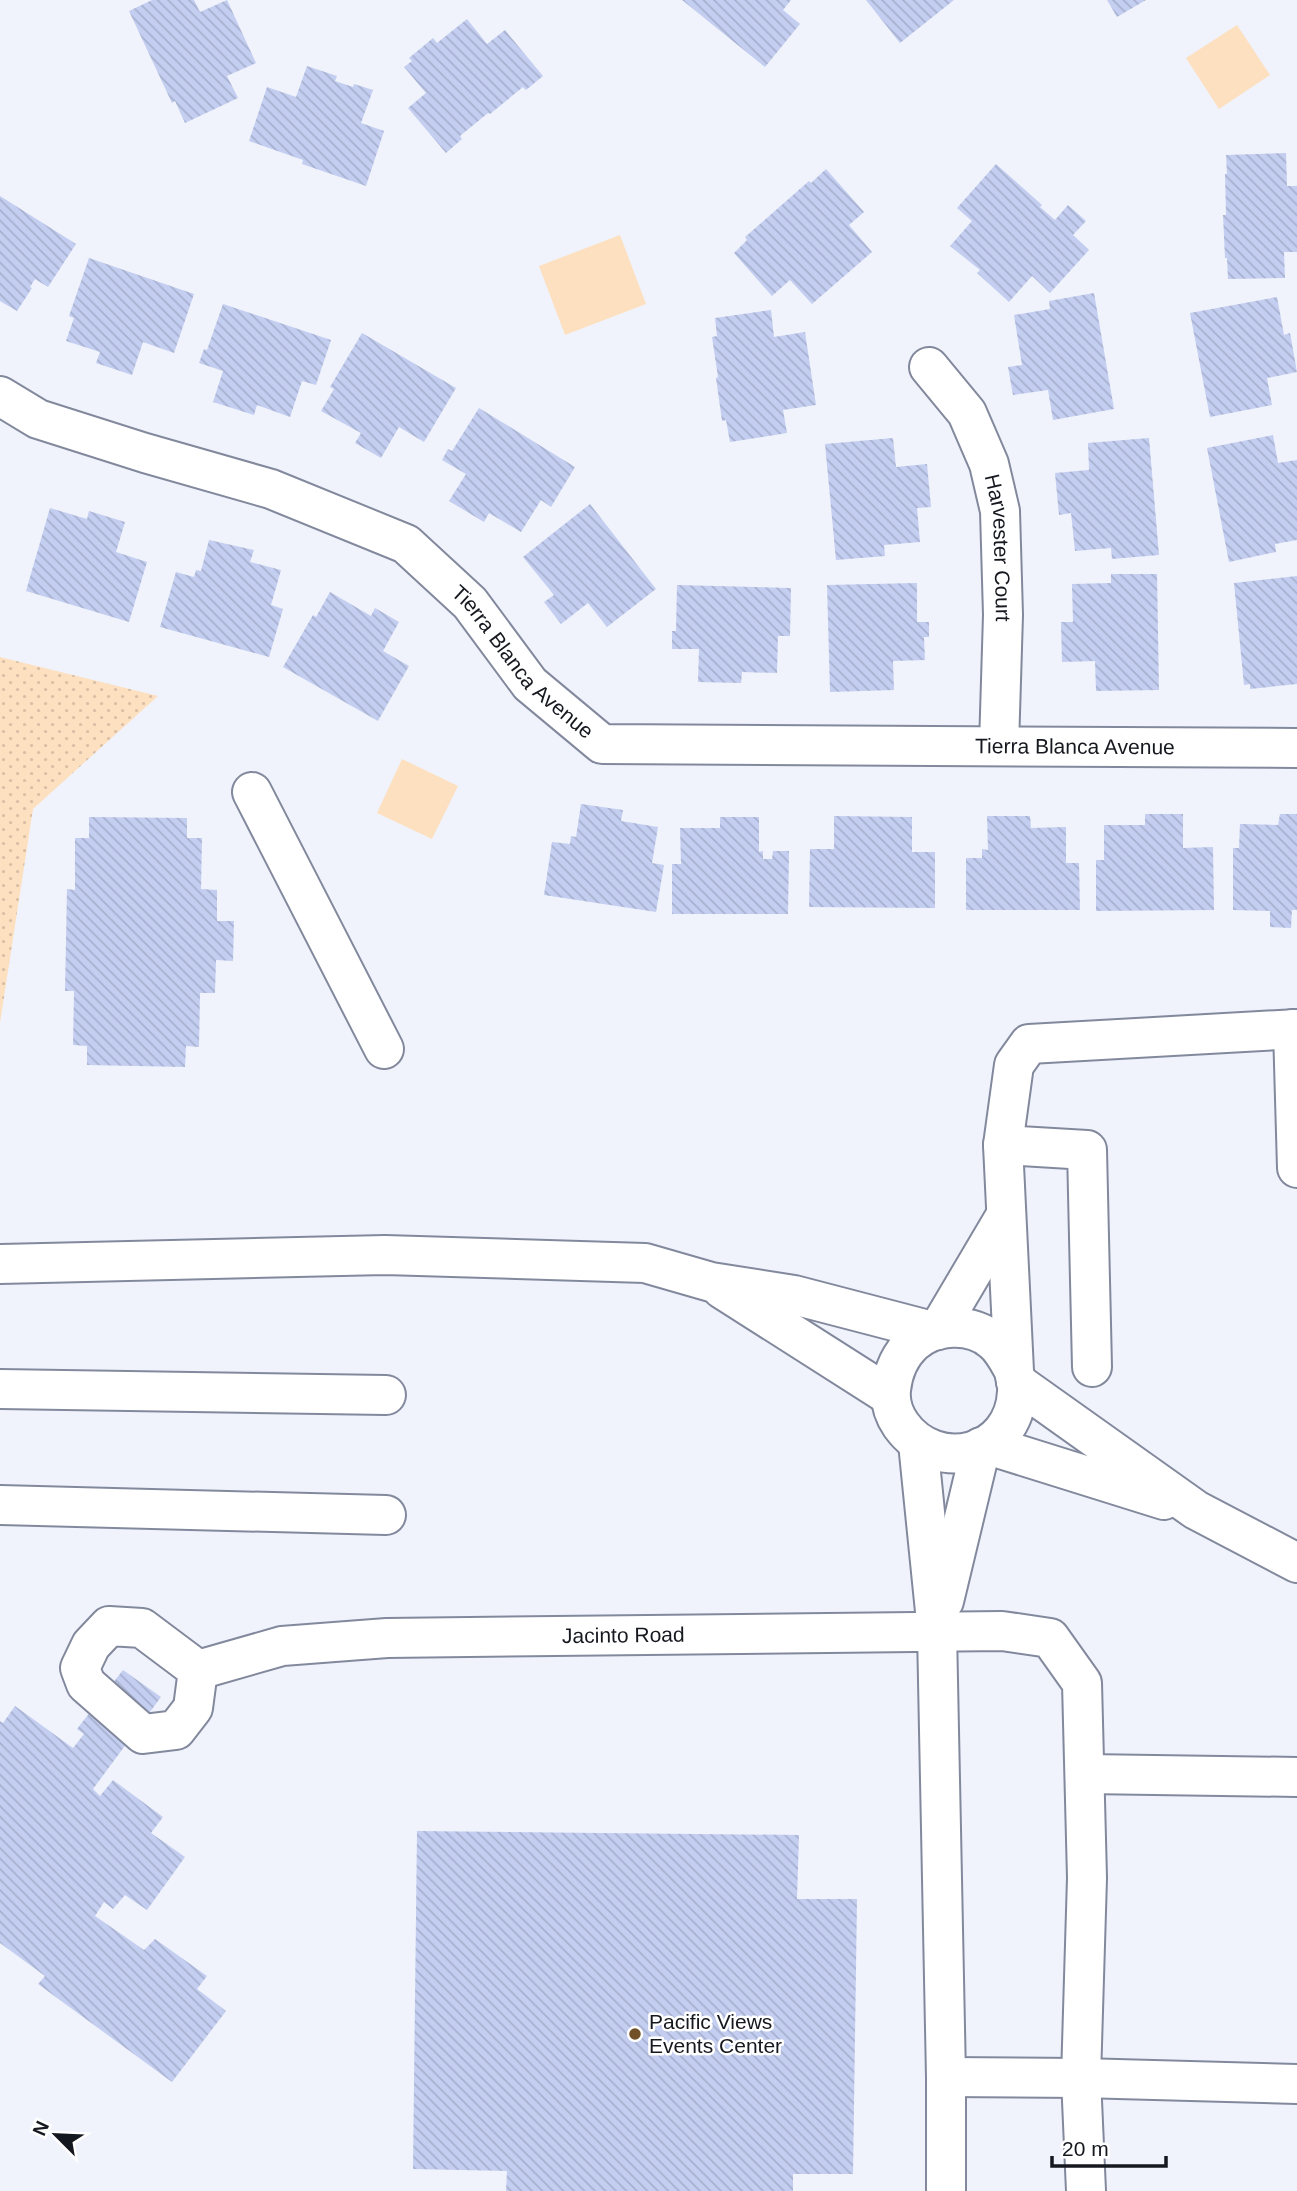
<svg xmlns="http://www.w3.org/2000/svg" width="1297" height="2191" viewBox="0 0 1297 2191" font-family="Helvetica,sans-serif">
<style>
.grass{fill:url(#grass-dots)}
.park{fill:#fde0c0}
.building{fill:url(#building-back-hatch)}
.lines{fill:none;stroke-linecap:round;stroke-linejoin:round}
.minor-casing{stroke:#83899d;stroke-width:42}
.minor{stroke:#fff;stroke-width:38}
.poi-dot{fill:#715027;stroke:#fff;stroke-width:2.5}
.labels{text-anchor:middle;stroke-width:5;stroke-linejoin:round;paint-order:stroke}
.street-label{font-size:21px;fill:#16181f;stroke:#fff}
.poi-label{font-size:21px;fill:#16181f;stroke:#fff;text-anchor:start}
</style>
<defs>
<pattern id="grass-dots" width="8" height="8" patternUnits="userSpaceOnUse" patternTransform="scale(1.75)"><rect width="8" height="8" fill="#fde0c0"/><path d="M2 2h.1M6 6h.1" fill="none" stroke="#d8bfa5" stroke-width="1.8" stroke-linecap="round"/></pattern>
<pattern id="building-back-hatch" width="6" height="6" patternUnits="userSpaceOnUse" patternTransform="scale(1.75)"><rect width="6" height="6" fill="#c3cef1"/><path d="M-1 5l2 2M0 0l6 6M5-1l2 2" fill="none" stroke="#a7b0ce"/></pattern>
</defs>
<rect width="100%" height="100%" fill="#f0f3fc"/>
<path class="grass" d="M0,657L158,696L33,809L0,1023Z"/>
<g class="park">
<path d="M1237,25L1270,75L1219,109L1186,58Z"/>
<path d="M620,235L646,304L565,335L539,266Z"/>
<path d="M402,759L458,786L432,839L377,813Z"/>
</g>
<g class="building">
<path d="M152,0H194L200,12L227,0L256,63L227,76L238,98L185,123L175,101L172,103L129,11Z"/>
<path d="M682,0H791L783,10L800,24L765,67Z"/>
<path d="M866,0H954L900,43Z"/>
<path d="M1107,0H1146L1117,17Z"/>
<path d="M467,19L487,44L505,30L543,76L526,90L523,87L490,114L488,113L460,136L462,139L446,153L408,108L426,93L404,67L412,61L409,58L433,38L437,43Z"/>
<path d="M307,66L337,76L335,81L353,87L354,84L373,90L361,123L384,131L366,186L302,164L303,160L249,141L267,87L296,97Z"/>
<path d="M1286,153L1287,186H1297V252H1284L1285,278L1228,279L1227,258H1225L1223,215H1226L1225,174H1227L1226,155Z"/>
<path d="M996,164L1042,205L1040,207L1055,220L1068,205L1086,221L1073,235L1089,250L1050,293L1032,276L1009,302L977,273L980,270L950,246L972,221L957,208Z"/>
<path d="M826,169L864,212L849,225L872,252L812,304L790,280L772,296L734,253L747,240L745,237L809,181L811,183Z"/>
<path d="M0,196L76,244L48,287L35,279L30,287L32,288L17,311L0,301Z"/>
<path d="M89,258L194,294L174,353L143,342L132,375L96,363L100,352L66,341L74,318L69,316Z"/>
<path d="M1094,293L1114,409L1053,420L1048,390L1013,395L1008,367L1022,365L1014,315L1050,309L1049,301Z"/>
<path d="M1277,297L1284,335L1290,333L1297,372L1267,378L1272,405L1210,417L1190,313Z"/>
<path d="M223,304L331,340L316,385L302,381L290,417L257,405L254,415L213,402L223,371L199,363L204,349L207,350Z"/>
<path d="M771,310L774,337L805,332L816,405L783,410L787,433L730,442L726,420L722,421L716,378L718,377L712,337L717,336L715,318Z"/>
<path d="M362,333L456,388L424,442L399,427L381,458L355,443L361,433L321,411L334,389L330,387Z"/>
<path d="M479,408L575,467L551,507L541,500L521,532L489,513L484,522L449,501L466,474L442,460L448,449L452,451Z"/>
<path d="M1273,435L1278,463L1297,460V540L1275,544L1276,552L1229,562L1207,448Z"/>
<path d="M893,438L896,467L927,464L931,507L917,508L920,542L884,545L885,556L836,560L825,444Z"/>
<path d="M1149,438L1159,555L1112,559L1111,548L1075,551L1071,513L1059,515L1055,473L1089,470L1088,443Z"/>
<path d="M590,504L656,589L607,627L588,603L561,624L544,602L554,595L523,557Z"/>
<path d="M50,508L87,519L89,511L125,522L116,552L147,562L129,622L26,591Z"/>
<path d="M209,540L254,550L250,562L281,570L271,605L283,609L269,657L160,627L176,572L194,577L196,570L201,571Z"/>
<path d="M1111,574H1157L1159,690L1096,691L1095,661L1062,662L1061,622H1073L1072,584L1111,583Z"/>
<path d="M1297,576V684L1250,689V684L1244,685L1234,583Z"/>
<path d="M917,583V622H929V637H924L925,660L893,661L894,690L830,692L827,585Z"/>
<path d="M677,585L791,588L790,636H778L777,673L742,672L741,683L698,682L699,649H672V631H676Z"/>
<path d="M330,592L371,616L375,608L399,622L383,651L409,666L378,721L283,667L313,615L316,617Z"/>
<path d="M581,804L623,810L621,821L658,827L652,863L664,865L656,912L544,895L552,842L570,844L571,836L576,837Z"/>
<path d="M1145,814H1183V848L1213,847L1214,910L1096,911V860H1104V825H1145Z"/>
<path d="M1280,814H1297V910H1292L1291,928L1270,927V911L1233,910V848H1239L1240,824L1278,825Z"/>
<path d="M834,816L912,817V852H935V908L809,907L810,849H834Z"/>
<path d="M987,816H1030L1031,828L1066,827V863H1079L1080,910H966V858H982V849L988,850Z"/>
<path d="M89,817L187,818V838H202L201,889L217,890V921H234L233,961L216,960L215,993H200L199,1047L186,1046L185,1067L87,1065V1046L73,1045L74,991H65L67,889L75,890V838H89Z"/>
<path d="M720,817H759V852L763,851V859H772L773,851H789L788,914H672V864H681L680,828H720Z"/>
<path d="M123,1670L161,1697L93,1789L100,1796L113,1780L163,1817L151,1833L185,1857L147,1910L125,1895L113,1909L104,1902L95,1916L144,1950L155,1939L207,1976L197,1989L226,2011L172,2082L38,1984L45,1976L0,1943V1721L3,1723L15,1706L73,1748L84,1734L77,1729Z"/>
<path d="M417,1831L799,1835L797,1899H857L853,2174H793V2191H506L507,2171L413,2169Z"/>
</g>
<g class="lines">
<defs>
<g id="minor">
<path id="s1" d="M929,367L967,413L989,464L1000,511L1003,615L999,746"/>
<path id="s2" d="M0,396L38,419L145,453L271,489L406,544L470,603L530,684L602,744L1297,748"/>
<path d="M252,792L384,1049"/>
<path d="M1293,1029L1297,1168"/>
<path d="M1003,1145L1087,1150L1092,1367"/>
<path d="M0,1264L385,1255L645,1263L711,1282L794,1295L932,1331"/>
<path d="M722,1289L890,1396"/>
<path d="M938,1330L1006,1215"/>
<path d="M1014,1371C1008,1360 1003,1349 993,1341C971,1322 934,1324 913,1343C899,1356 893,1371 891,1390C890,1402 894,1415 901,1425C937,1475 1014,1456 1017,1392C1018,1386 1015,1378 1014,1371L1003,1145L1014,1065L1029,1044L1297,1029"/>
<path d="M1016,1382L1196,1510L1297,1563"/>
<path d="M0,1389L386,1395"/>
<path d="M918,1443L937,1631L946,2077V2191"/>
<path d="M988,1445L1164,1500"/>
<path d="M0,1505L386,1515"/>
<path d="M944,1601L981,1447"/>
<path d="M109,1626L142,1628L198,1670L193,1708L176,1730L143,1734L86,1684L80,1668L91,1645Z"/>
<path id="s3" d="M198,1670L282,1646L387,1638L1002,1631L1050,1638L1082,1683L1087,1878L1081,2078L1086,2191"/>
<path d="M1086,1774L1297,1777"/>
<path d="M946,2077L1081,2078L1297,2084"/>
</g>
</defs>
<use href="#minor" class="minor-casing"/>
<use href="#minor" class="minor"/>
</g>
<circle class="poi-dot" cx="635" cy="2034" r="7"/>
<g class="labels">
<g class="street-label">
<text dy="7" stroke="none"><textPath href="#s1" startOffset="200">Harvester Court</textPath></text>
<text dy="7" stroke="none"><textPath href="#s2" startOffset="600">Tierra Blanca Avenue</textPath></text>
<text dy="7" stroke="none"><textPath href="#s2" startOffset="1188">Tierra Blanca Avenue</textPath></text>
<text dy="7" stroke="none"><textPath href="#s3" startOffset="429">Jacinto Road</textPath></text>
</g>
<g class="poi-label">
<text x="649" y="2029">Pacific Views<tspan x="649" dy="24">Events Center</tspan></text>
</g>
</g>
<g transform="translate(56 2135) rotate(294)" stroke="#ffffff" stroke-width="5" paint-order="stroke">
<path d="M0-5L12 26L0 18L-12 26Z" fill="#16181f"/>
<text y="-10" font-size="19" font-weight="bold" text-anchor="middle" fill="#16181f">N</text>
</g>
<path d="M1052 2156v10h114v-10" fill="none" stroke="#16181f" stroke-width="3.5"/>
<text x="1062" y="2156" font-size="21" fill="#16181f" stroke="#ffffff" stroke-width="5" paint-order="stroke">20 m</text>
</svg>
